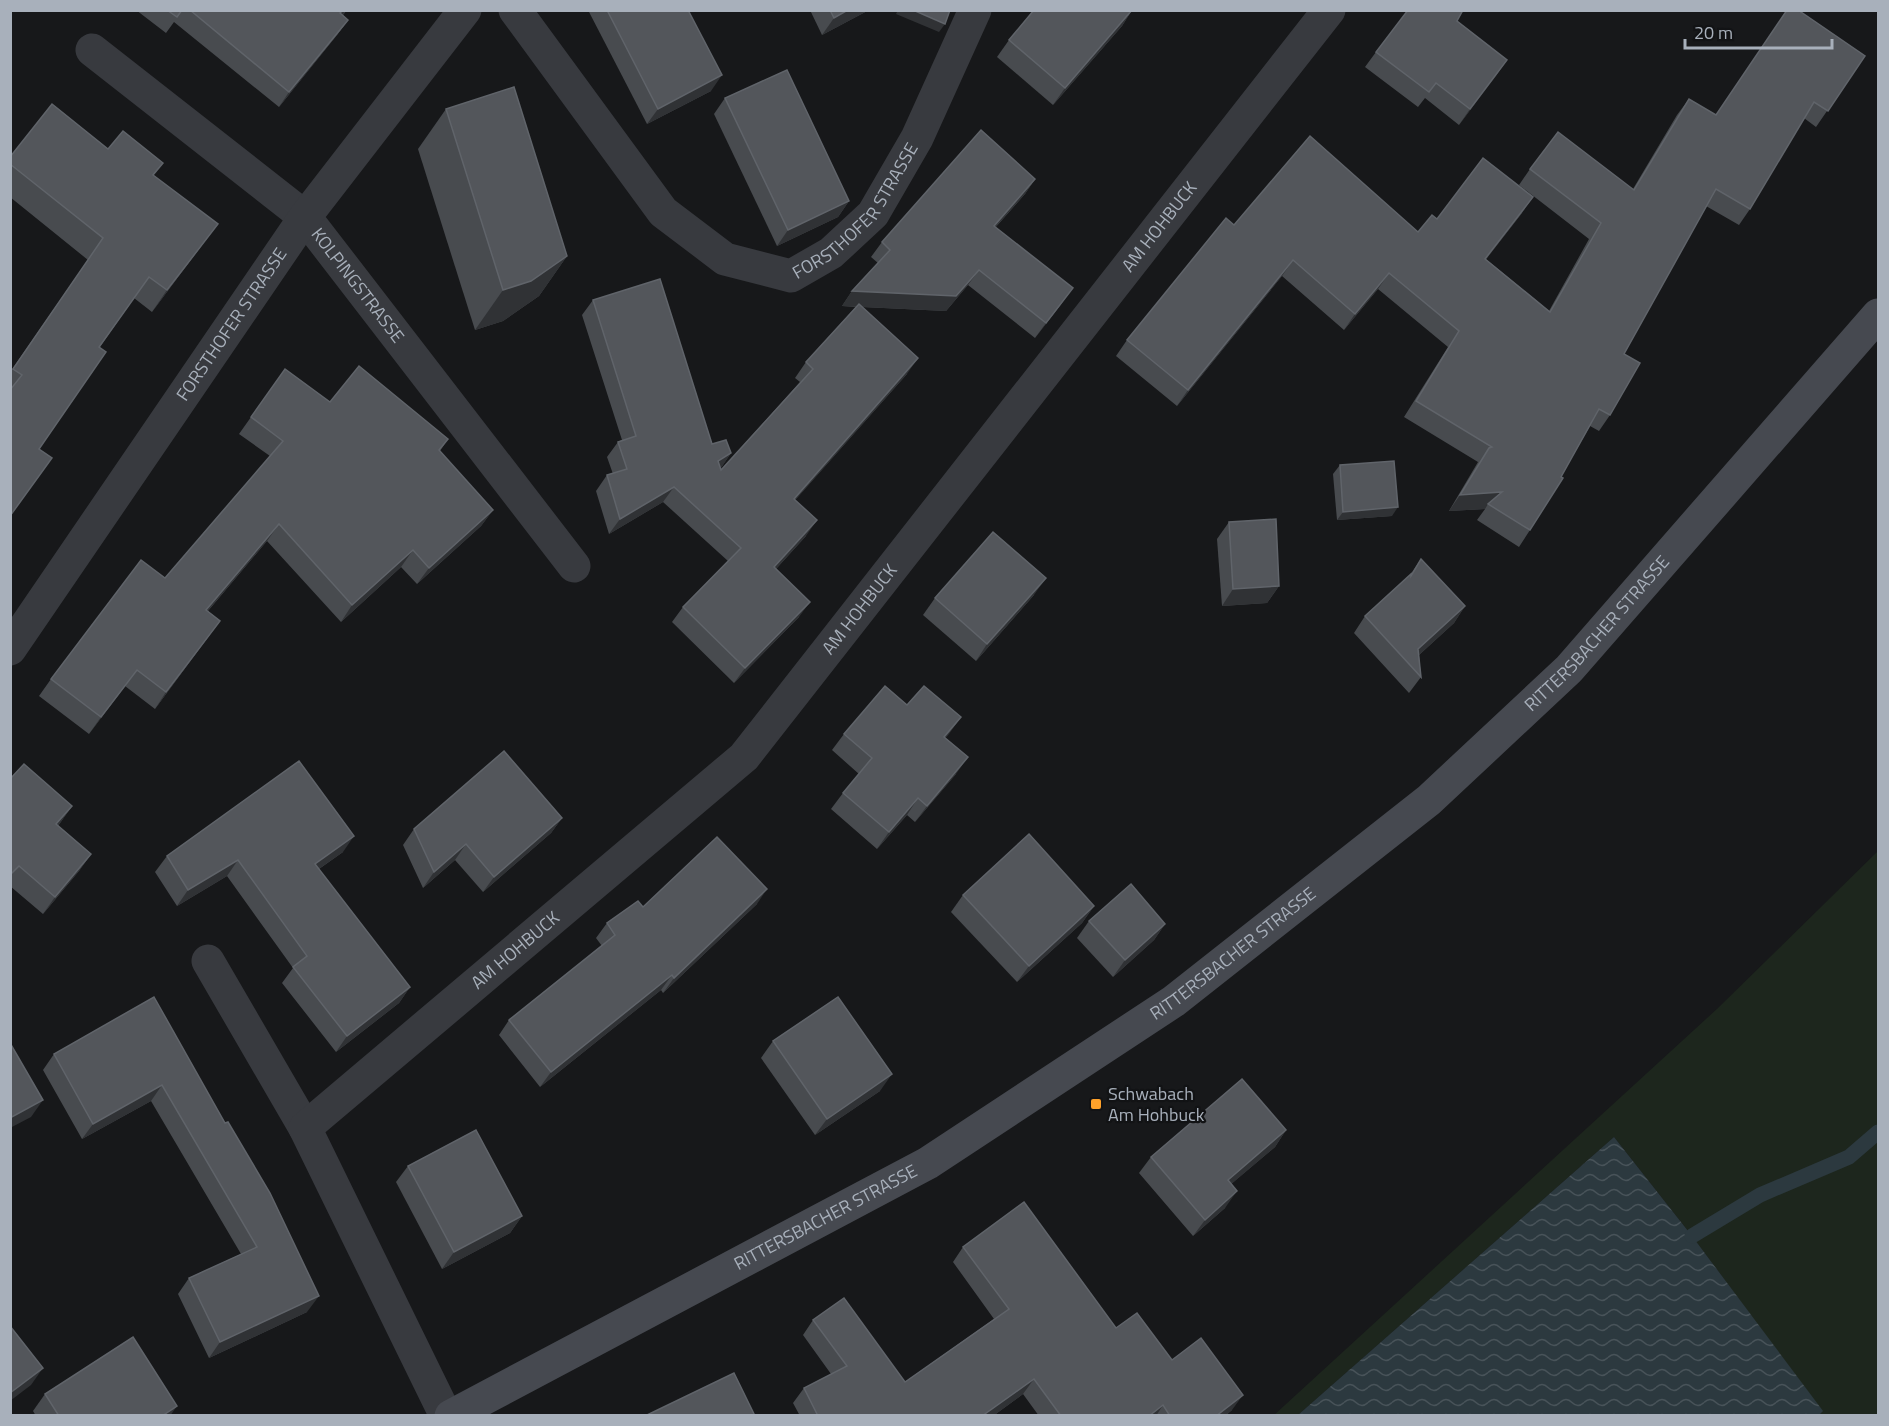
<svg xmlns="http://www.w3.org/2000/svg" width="1889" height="1426" viewBox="0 0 1889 1426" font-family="'Titillium Web',sans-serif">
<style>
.green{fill:#1d261d}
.water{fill:url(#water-waves)}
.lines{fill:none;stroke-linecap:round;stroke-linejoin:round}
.stream{stroke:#2c393f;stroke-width:15}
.minor{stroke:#383a3f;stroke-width:33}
.secondary{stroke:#464950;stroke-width:33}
.wall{fill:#484b4f}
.shaded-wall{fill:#303235}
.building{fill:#53565b;stroke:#60646a;stroke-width:1.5}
.poi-dot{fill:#ffa12a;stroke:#121315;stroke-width:2}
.labels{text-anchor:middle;stroke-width:4.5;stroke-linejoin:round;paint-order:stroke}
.street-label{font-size:18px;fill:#a8b0bb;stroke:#121315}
.poi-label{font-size:18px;fill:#a8b0bb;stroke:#121315;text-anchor:start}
</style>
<defs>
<pattern id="water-waves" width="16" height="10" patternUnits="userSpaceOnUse" patternTransform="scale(1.5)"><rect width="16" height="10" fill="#2c393f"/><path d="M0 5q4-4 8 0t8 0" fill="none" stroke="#485359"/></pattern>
</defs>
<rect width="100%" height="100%" fill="#17181a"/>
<path class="green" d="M1878,851V1415H1819L1822,1411L1692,1236L1614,1137L1298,1415L1273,1416L1718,1008Z"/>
<path class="water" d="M1614,1137L1692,1236L1823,1411L1819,1415H1298Z"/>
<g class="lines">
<path class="stream" d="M1692,1236L1760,1195L1849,1157L1878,1132"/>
<g class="minor">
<path id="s1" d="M515,10L663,212L725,259L791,276L831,253L873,214L917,138L975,10"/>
<path id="s2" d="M92,50L305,217L574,566"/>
<path id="s3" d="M10,649L305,217L465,10"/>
<path d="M208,961L305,1128"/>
<path id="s4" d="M446,1416L305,1128L744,757L1329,10"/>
</g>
<path class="secondary" id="s5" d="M451,1416L928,1163L1174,1001L1429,800L1569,669L1878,315"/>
</g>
<g class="wall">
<path d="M136,10H347L343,15L348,20L337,35L279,107L174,22L166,33Z"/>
<path d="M588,10H688L711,91L647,124Z"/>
<path d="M810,10H869L822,35Z"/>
<path d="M1132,10L1122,26L1053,105L997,57L1009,40Z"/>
<path d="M1457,21L1507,60L1459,125L1425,98L1418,107L1365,67L1376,52Z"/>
<path d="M1865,56L1816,127L1804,118L1750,209L1739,225L1706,206L1624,354L1610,415L1599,431L1590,426L1530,530L1519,547L1477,520L1485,509L1449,511L1478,462L1404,417L1448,347L1378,289L1344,330L1282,276L1177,406L1116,356L1127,340L1234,225L1418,232L1437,219L1522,213L1486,259L1549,311L1589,239L1519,185L1530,169L1633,189L1677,115L1689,99L1716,115Z"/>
<path d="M725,98L849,201L838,217L777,246L714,114Z"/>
<path d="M446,109L567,256L539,296L503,321L475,330L418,149Z"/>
<path d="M108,149L154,176L202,245L152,312L134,298L100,347L39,449L10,517V372L88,260L10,197V157Z"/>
<path d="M1035,179L1025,194L995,228L1062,303L1035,338L968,285L946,311L862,307L907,374L795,500L806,536L776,569L799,617L734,683L672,622L683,607L728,561L663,502L609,534L596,491L607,475L613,474L607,457L618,442L622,440L582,315L593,300L712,444L731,453L720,469L721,470L800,382L795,378L806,362L856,307L842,306L852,291L878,263L871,257L882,242Z"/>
<path d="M285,369L330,402L448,439L440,451L493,510L481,526L417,584L401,567L341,622L267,541L208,611L220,621L155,709L125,686L89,734L39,696L51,679L165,578L270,456L239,434Z"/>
<path d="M1340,465L1392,516L1337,520L1333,474Z"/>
<path d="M1229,522L1279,586L1267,603L1222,606L1217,539Z"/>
<path d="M1421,559L1465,606L1454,623L1419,655L1421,677L1409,693L1354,633L1365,616L1410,575Z"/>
<path d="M1034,595L976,661L923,615L935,598Z"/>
<path d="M907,705L961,717L945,738L956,774L915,822L907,815L877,849L831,809L843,793L859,774L832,750L844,734Z"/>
<path d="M10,779L72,806L58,826L91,854L79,871L43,914L10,886Z"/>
<path d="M562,818L551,833L483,892L455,860L423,888L403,845L414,829Z"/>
<path d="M343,852L319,869L410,987L399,1003L336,1052L282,983L293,968L227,876L177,906L155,872L167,856Z"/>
<path d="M963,895L1094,906L1082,923L1017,982L951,912Z"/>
<path d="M757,904L663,993L661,990L540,1087L499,1035L509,1020L602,946L596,938L607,923L643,907Z"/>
<path d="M1089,921L1165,924L1154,940L1113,977L1077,938Z"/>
<path d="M154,997L307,1312L209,1358L178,1294L189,1278L241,1254L151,1101L82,1139L43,1070L54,1054Z"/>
<path d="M773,1041L880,1091L815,1135L761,1058Z"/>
<path d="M1286,1130L1275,1147L1231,1184L1225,1208L1193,1236L1139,1173L1151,1157Z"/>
<path d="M408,1166L522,1216L510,1233L442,1269L396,1182Z"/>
<path d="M963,1247L1116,1328L1172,1360L1232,1410L1225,1416H1039L1023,1394L993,1416H800L793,1403L804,1388L831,1374L803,1335L813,1320L905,1382L994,1319L953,1262Z"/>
<path d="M45,1394L170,1416H36L33,1411Z"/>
</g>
<g class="shaded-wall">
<path d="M343,10H347L330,29L340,13Z"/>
<path d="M848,10H869L822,35L834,18Z"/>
<path d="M898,10H913L945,24L939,32L896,14Z"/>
<path d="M1132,10L1122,26L1053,105L1065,88Z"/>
<path d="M348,20L337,35L279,107L289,92Z"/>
<path d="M1507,60L1496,76L1459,125L1470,109Z"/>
<path d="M722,75L711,91L647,124L658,109Z"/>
<path d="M1035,179L1025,194L983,241L994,226Z"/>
<path d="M1533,197L1522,213L1474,275L1485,259Z"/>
<path d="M849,201L838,217L777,246L788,230Z"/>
<path d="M218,224L202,245L152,312L167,290Z"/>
<path d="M567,256L539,296L503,321L475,330L503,290Z"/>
<path d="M1293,260L1282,276L1177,406L1188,390Z"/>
<path d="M979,270L968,285L946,311L842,306L852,291Z"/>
<path d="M1389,273L1378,289L1344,330L1355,314Z"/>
<path d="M1073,288L1062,303L1035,338L1046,323Z"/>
<path d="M918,358L907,374L783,514L794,499Z"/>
<path d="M731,453L721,468L707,476L718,461Z"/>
<path d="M674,487L663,502L609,534L620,519Z"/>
<path d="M1502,492L1488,504L1485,509L1449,511L1460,495Z"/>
<path d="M1398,507L1392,516L1337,520L1343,512Z"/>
<path d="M493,510L481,526L417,584L429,568Z"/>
<path d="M817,520L806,536L764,582L774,567Z"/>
<path d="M279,524L267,541L194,627L206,610Z"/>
<path d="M413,550L401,567L341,622L352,605Z"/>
<path d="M1046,578L1034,595L976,661L987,644Z"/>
<path d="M1279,586L1267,603L1222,606L1233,589Z"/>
<path d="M810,602L799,617L734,683L745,668Z"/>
<path d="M1465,606L1454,623L1409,664L1418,649Z"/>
<path d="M220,621L208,637L155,709L166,692Z"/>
<path d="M137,670L89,734L101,717Z"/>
<path d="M961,717L949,734L932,754L944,737Z"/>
<path d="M968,757L956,774L915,822L927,806Z"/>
<path d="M918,798L907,815L877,849L889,832Z"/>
<path d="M72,806L60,823L45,841L56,824Z"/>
<path d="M562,818L551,833L483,892L494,877Z"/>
<path d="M354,836L343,852L303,880L315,864Z"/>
<path d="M466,844L455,860L423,888L434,872Z"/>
<path d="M91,854L79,871L43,914L55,897Z"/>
<path d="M238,860L227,876L177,906L188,890Z"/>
<path d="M767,889L757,904L663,993L674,978Z"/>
<path d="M1094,906L1082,923L1017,982L1029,966Z"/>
<path d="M1165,924L1154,940L1113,977L1125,960Z"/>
<path d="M672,975L661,990L540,1087L551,1072Z"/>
<path d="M410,987L399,1003L336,1052L347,1036Z"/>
<path d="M892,1074L880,1091L815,1135L827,1119Z"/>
<path d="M162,1085L151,1101L82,1139L93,1124Z"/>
<path d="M43,1100L31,1117L10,1128V1118Z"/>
<path d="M1286,1130L1275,1147L1216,1197L1228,1180Z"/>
<path d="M1237,1191L1225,1208L1193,1236L1205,1220Z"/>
<path d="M522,1216L510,1233L442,1269L454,1252Z"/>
<path d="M319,1296L307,1312L209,1358L220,1342Z"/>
<path d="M43,1368L31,1385L10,1401V1393Z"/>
<path d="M1034,1379L1023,1394L993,1416H982Z"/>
<path d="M1243,1395L1232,1410L1225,1416H1216Z"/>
<path d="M1163,1405L1156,1416H1149Z"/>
<path d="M177,1406L170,1416H162Z"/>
</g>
<g class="building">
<path d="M167,10H182L177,17Z"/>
<path d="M190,10H343L340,13L348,20L289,92Z"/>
<path d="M607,10H688L722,75L658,109Z"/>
<path d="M830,10H848L834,18Z"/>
<path d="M913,10H950L945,24Z"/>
<path d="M1034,10H1132L1065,88L1009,40Z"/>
<path d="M1408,10H1463L1457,21L1507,60L1470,109L1436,83L1429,92L1376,52Z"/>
<path d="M1787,10H1798L1865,56L1828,111L1814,102L1750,209L1716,189L1624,354L1640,363L1610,415L1599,409L1561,477L1563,478L1530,530L1488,504L1502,492L1460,495L1489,448L1492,447L1416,401L1459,331L1389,273L1355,314L1293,260L1188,390L1127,340L1226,218L1234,225L1310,136L1418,232L1432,215L1437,219L1483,158L1533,197L1485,259L1550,312L1601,223L1530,169L1558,132L1634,190L1689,99L1716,115Z"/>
<path d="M787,70L849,201L788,230L725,98Z"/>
<path d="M514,87L567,256L531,281L503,290L446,109Z"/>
<path d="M52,104L108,149L123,131L163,163L153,175L218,224L167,290L149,277L99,347L106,352L39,449L52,458L10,516V390L22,375L13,369L103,238L10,164V157Z"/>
<path d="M981,130L1035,179L994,226L1073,288L1046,323L979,270L956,296L852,291L890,250L882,242Z"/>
<path d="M660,279L712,444L726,440L731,453L718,461L721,470L813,369L806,362L859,304L918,358L794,499L817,520L774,567L810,602L745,668L683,607L741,548L674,487L620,519L607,475L627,469L618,442L636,436L593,300Z"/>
<path d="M359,366L448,439L439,450L493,510L429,568L413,550L352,605L279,524L206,610L220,621L166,692L137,670L101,717L51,679L141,560L165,578L283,441L251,417L285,369L330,402Z"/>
<path d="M1394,461L1398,507L1343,512L1340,465Z"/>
<path d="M1276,519L1279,586L1233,589L1229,522Z"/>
<path d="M993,532L1046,578L987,644L935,598Z"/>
<path d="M1421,559L1465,606L1418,649L1421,677L1365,616L1411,574V576Z"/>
<path d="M885,686L907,705L924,686L961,717L944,737L968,757L927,806L918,798L889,832L843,793L872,758L844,734Z"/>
<path d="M504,751L562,818L494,877L466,844L434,872L414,829Z"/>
<path d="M299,761L354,836L315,864L410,987L347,1036L293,967L307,956L238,860L188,890L167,856Z"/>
<path d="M24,764L72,806L56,824L91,854L55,897L19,866L10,875V779Z"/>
<path d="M1029,834L1094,906L1029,966L963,895Z"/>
<path d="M717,837L767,889L674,978L672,975L551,1072L509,1020L615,935L607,923L638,901L643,907Z"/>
<path d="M1131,884L1165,924L1125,960L1089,921Z"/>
<path d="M154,997L225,1123L228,1122L270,1193L319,1296L220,1342L189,1278L257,1247L162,1085L93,1124L54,1054Z"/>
<path d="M838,997L892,1074L827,1119L773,1041Z"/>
<path d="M10,1043L43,1100L10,1118Z"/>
<path d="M1242,1079L1286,1130L1228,1180L1237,1191L1205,1220L1151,1157Z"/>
<path d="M476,1130L522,1216L454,1252L408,1166Z"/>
<path d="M1024,1202L1116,1328L1137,1313L1172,1360L1201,1338L1243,1395L1216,1416H1170L1163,1405L1149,1416H1061L1034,1379L982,1416H818L804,1388L847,1366L813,1320L844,1298L905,1382L1009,1309L963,1247Z"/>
<path d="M10,1326L43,1368L10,1393Z"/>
<path d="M133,1337L177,1406L162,1416H59L45,1394Z"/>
<path d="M734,1373L755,1416H645Z"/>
</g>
<rect class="poi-dot" x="1090" y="1098" width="12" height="12" rx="3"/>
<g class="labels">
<g class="street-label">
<text dy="6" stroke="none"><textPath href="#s1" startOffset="490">FORSTHOFER STRASSE</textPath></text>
<text dy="6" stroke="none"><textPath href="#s4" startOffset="1569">AM HOHBUCK</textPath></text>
<text dy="6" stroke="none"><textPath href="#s2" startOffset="357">KOLPINGSTRASSE</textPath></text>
<text dy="6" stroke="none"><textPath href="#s3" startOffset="393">FORSTHOFER STRASSE</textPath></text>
<text dy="6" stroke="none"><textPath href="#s4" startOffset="1083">AM HOHBUCK</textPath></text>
<text dy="6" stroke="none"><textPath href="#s5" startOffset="1396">RITTERSBACHER STRASSE</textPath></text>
<text dy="6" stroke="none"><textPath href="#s4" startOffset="596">AM HOHBUCK</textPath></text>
<text dy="6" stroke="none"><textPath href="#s5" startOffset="910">RITTERSBACHER STRASSE</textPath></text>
<text dy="6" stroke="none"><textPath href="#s5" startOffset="424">RITTERSBACHER STRASSE</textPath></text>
</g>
<g class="poi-label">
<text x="1108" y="1100">Schwabach<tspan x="1108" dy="21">Am Hohbuck</tspan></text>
</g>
</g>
<rect width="1889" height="1426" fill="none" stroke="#a8b0bb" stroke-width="24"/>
<path d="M1685 39v9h147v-9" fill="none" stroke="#a8b0bb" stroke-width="3"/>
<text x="1694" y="39" font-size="18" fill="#a8b0bb" stroke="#121315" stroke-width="4.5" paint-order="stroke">20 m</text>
</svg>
